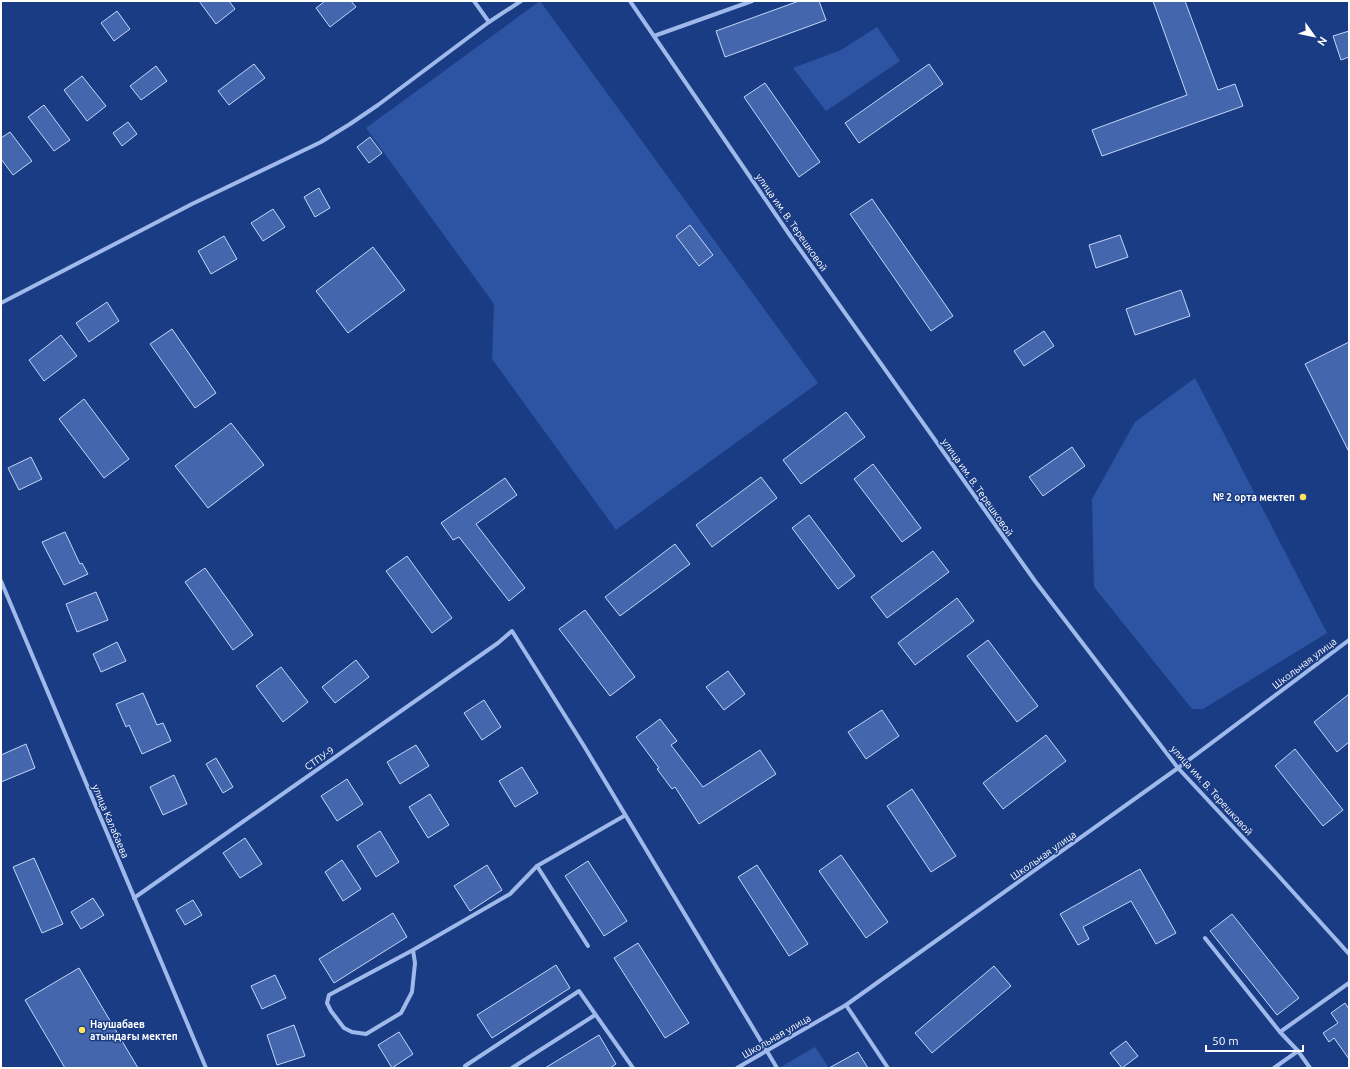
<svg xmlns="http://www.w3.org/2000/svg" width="1350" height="1069" viewBox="0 0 1350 1069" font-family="Ubuntu,sans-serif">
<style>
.green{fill:#2d54a2}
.building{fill:#4366ad;stroke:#c5d6f8}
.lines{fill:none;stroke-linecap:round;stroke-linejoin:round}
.street{stroke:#a0b9eb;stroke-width:4}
.poi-dot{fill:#fee25c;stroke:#1a3c84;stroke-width:1.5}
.labels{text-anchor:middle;stroke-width:3;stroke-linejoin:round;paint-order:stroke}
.street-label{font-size:10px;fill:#fff;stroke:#1a3c84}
.poi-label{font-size:10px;font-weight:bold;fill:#fff;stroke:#1a3c84;text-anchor:end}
</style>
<rect width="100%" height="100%" fill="#1a3c84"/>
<g class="green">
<path d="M540,1L818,383L616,530L492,359L494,304L366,128Z"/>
<path d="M877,27L900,61L826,111L793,68L841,50Z"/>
<path d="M1195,378L1327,633L1203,709H1192L1094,587L1092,499L1135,422Z"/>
<path d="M815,1047L829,1068H779Z"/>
</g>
<g class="building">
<path d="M199,1H229L235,9L216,24Z"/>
<path d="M325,1H351L356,7L330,27L316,8Z"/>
<path d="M799,1H819L826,20L725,57L716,31Z"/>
<path d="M1153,1H1185L1218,90L1235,84L1243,106L1102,156L1092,130L1187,95Z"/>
<path d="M117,11L130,29L114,41L101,23Z"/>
<path d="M1349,31V57L1341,60L1333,36Z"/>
<path d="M254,64L265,78L229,105L218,91Z"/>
<path d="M929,64L943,84L859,143L845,123Z"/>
<path d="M156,66L167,81L141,100L130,86Z"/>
<path d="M82,76L106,106L87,121L64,90Z"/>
<path d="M765,83L820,162L799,177L744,97Z"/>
<path d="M44,105L70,140L54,151L28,117Z"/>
<path d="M128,122L137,134L122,146L113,133Z"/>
<path d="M10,132L32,161L13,175L1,159V138Z"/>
<path d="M370,137L382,153L369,163L357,147Z"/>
<path d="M319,188L330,208L315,217L304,197Z"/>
<path d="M872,199L953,316L931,331L850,214Z"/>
<path d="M273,209L285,227L263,241L251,223Z"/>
<path d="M690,225L713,255L699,266L676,236Z"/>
<path d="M1120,235L1128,257L1096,268L1089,245Z"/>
<path d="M224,236L237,259L211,274L198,251Z"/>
<path d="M373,247L405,290L348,333L316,291Z"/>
<path d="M1181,290L1190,316L1135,335L1126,309Z"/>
<path d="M107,302L119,321L89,342L76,323Z"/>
<path d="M172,329L216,393L195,408L150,344Z"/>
<path d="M1044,331L1054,346L1024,366L1014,351Z"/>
<path d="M61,335L77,356L44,381L29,360Z"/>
<path d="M1349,342V452L1305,364Z"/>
<path d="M84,399L129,459L104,478L59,419Z"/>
<path d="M846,412L865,437L801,484L783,460Z"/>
<path d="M231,423L264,465L208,508L175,466Z"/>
<path d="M1072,447L1085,466L1043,496L1029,477Z"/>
<path d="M31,457L42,479L19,490L8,468Z"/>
<path d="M873,464L921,528L902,542L854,479Z"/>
<path d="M761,477L777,498L712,547L696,525Z"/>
<path d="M505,478L517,495L476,524L525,588L509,601L459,537L453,540L441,523Z"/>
<path d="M809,515L855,576L838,589L792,528Z"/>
<path d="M65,532L80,564L82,563L88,574L64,585L42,542Z"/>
<path d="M675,544L690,564L620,616L605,597Z"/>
<path d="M933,551L949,572L887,618L871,597Z"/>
<path d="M407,556L452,618L432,633L386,571Z"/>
<path d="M205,568L253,635L233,650L185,582Z"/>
<path d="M96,592L108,620L77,632L66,604Z"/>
<path d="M957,598L974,621L915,665L898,643Z"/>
<path d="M585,610L635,677L610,696L559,629Z"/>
<path d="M988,640L1038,706L1017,722L967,656Z"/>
<path d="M117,642L126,661L101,672L93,654Z"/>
<path d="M356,660L369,677L335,703L322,687Z"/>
<path d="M281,667L308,702L283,722L256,686Z"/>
<path d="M728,671L745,694L724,710L706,687Z"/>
<path d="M143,693L157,725L163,723L171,741L142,754L129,725L126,727L116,704Z"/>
<path d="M1349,694V742L1337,752L1314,722Z"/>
<path d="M484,700L501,727L482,740L464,713Z"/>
<path d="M882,710L899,736L866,759L848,732Z"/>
<path d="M660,719L677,741L671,745L703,787L760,750L776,774L699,824L675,787L672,789L657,769L659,768L636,737Z"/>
<path d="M1046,735L1066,761L1003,809L983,783Z"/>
<path d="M26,744L35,768L1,782V755Z"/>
<path d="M416,745L429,766L400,784L387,762Z"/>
<path d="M1295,749L1343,810L1323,826L1275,766Z"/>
<path d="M216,758L233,787L223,793L206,764Z"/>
<path d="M522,767L538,793L515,807L499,781Z"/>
<path d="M174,775L187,804L163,815L150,787Z"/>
<path d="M347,779L363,804L337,821L321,796Z"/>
<path d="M912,789L956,856L931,872L887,806Z"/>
<path d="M430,794L449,825L428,838L409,807Z"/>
<path d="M380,831L399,862L376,877L357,846Z"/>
<path d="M245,838L262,864L240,878L223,853Z"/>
<path d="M841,855L888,922L866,938L819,871Z"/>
<path d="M34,858L63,924L42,933L13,867Z"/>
<path d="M342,860L361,889L343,901L325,872Z"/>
<path d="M588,861L627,921L604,936L565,876Z"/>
<path d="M487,865L502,890L470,911L454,886Z"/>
<path d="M757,865L808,944L789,956L738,877Z"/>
<path d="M1140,869L1176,933L1156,944L1131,901L1083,927L1089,939L1078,945L1060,914Z"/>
<path d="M93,898L104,915L81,929L71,912Z"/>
<path d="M193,900L202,915L185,925L176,910Z"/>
<path d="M393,913L407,937L334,983L319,959Z"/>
<path d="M1232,914L1299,998L1277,1015L1210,931Z"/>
<path d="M638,943L689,1023L665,1038L614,958Z"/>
<path d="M556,965L570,988L492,1038L477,1015Z"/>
<path d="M994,966L1011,986L932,1053L915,1033Z"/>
<path d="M79,968L138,1068H65L25,1000Z"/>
<path d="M275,975L286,998L262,1009L251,986Z"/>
<path d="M1345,1003L1349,1009V1059L1334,1038L1329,1042L1323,1033L1338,1023L1331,1013Z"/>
<path d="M294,1025L305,1056L277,1065L267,1035Z"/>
<path d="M399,1032L413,1054L392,1068L378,1045Z"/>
<path d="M599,1035L616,1064L610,1068H545Z"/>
<path d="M1126,1041L1138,1056L1122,1068L1110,1053Z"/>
<path d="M858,1052L868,1068H829Z"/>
</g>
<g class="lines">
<g class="street">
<path d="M474,1L489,22"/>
<path d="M630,1L789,234L1035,581L1178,768L1275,872L1349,954"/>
<path d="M654,36L752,1"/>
<path d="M1,303L192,204L321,142L350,124L378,105L489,22L521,1"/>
<path d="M1,581L206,1068"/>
<path d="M537,866L588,946"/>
<path d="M134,898L498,643L512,631L584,746L777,1068"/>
<path d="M1205,938L1280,1032L1298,1051L1310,1068"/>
<path d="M413,950L415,963L412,992L401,1013L366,1034L352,1032L344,1028L331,1011L327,1003L329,995L413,950L510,894L537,866L624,816"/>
<path d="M846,1005L888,1068"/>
<path d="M1280,1032L1349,983"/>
<path d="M466,1068L465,1066L579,991L633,1068"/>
<path d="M512,1068L595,1015"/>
<path d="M737,1068L846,1005L1178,768L1349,640"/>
<path d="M1274,1068L1298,1051"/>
</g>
</g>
<g class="poi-dot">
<circle cx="1303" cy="497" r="4"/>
<circle cx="82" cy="1030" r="4"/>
</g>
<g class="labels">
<g class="street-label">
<text transform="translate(792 222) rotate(55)" y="4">улица им. В. Терешковой</text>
<text transform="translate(978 487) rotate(55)" y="4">улица им. В. Терешковой</text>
<text transform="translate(1304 663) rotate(-37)" y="4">Школьная улица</text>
<text transform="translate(319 758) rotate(-35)" y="4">СТПУ-9</text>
<text transform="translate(1212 790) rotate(48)" y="4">улица им. В. Терешковой</text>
<text transform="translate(111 821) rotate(67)" y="4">улица Калабаева</text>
<text transform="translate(1043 855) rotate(-35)" y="4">Школьная улица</text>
<text transform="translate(776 1036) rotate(-30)" y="4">Школьная улица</text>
</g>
<g class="poi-label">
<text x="1295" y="501">№ 2 орта мектеп</text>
<text x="90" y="1028" text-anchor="start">Наушабаев<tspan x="90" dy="12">атындағы мектеп</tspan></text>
</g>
</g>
<rect width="1350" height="1069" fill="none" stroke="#ffffff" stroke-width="4"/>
<g transform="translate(1314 36) rotate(123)" stroke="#1a3c84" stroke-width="3" paint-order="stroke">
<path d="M0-3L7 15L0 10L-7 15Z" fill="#ffffff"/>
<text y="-6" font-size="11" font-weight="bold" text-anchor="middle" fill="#ffffff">N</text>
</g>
<path d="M1206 1045v6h97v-6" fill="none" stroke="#ffffff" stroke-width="2"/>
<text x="1212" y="1045" font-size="12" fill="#ffffff" stroke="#1a3c84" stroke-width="3" paint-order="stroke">50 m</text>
</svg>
